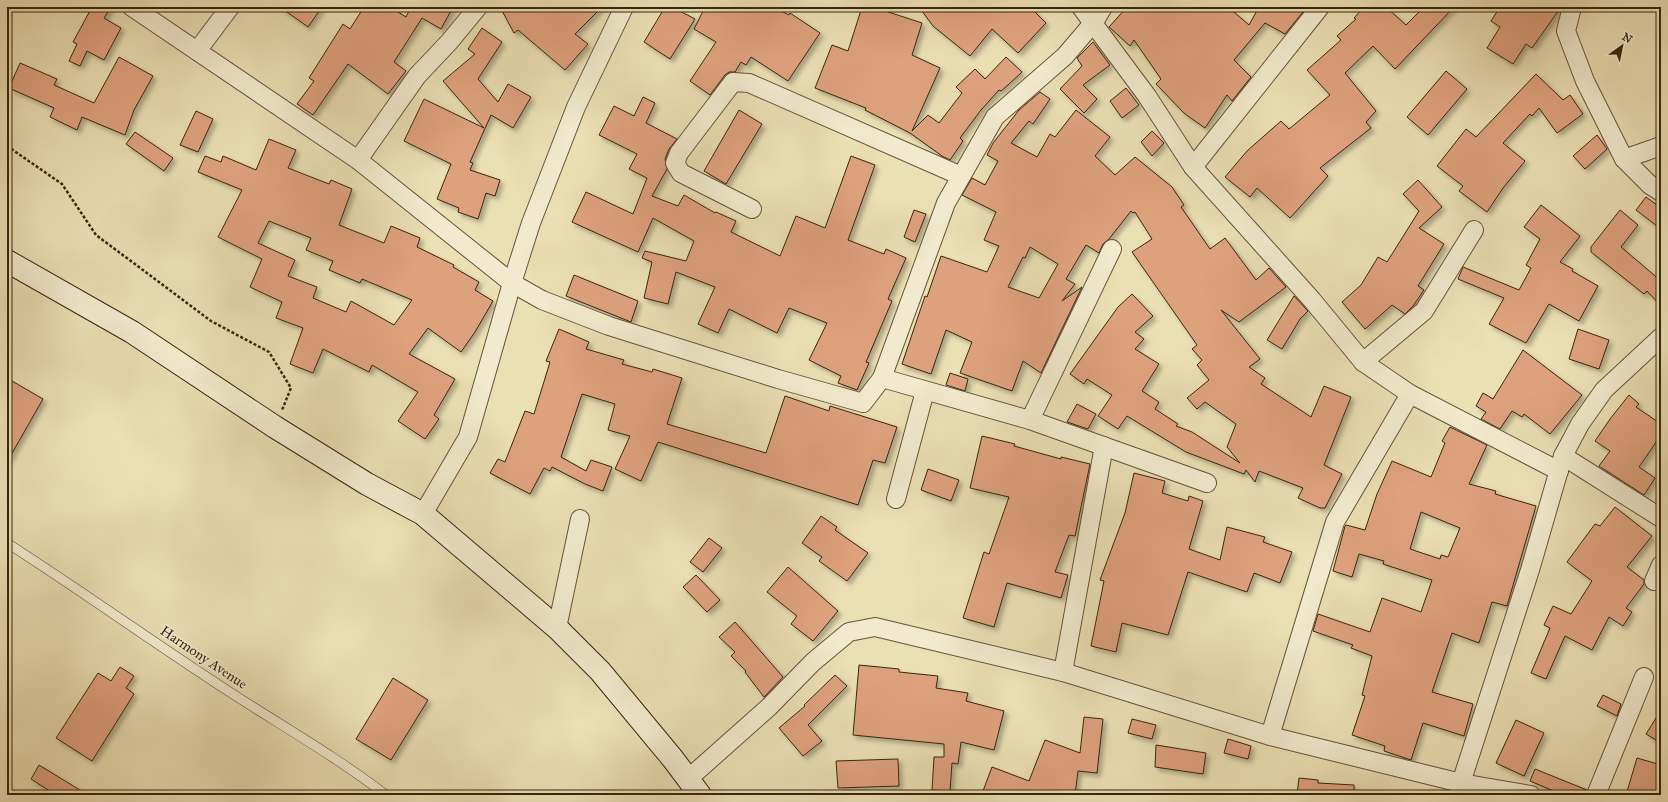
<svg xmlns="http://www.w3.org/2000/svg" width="1668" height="802" viewBox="0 0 1668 802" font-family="'IM FELL Great Primer',serif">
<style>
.building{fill:#dea17e;stroke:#38260d;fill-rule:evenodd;filter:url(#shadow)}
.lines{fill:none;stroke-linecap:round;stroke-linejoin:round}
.lane-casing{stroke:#655437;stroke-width:10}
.street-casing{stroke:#655437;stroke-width:20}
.secondary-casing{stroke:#38260d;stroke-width:24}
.path{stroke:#38260d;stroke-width:2.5;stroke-dasharray:3 2;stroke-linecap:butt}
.lane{stroke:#f2eace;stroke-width:9}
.street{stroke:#f2eace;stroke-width:18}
.secondary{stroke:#f2eace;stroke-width:22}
.labels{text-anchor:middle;stroke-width:3.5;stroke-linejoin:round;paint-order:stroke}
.street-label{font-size:14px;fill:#38260d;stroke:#f2eace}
</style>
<defs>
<filter id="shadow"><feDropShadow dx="3.5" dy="3.5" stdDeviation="2" flood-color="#0004"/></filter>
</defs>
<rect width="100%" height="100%" fill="#ebdfb4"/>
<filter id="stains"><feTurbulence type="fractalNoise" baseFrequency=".005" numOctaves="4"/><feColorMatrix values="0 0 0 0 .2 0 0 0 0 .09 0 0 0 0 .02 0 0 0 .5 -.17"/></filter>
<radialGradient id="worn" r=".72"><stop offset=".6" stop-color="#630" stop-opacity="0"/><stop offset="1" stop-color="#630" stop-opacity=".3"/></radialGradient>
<g class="building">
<path d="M92,7H111L104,18L121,28L104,60L87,51L80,66L69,61L77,44L73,42Z"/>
<path d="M280,7H322L308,27Z"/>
<path d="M364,7H390L406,17L409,11L403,7H453L441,29L422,18L394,62L406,71L388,94L348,64L313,115L297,104L314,81L309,78L343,24L350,29Z"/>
<path d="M500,7H602L575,34L588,44L565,70L518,30L514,33Z"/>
<path d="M665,7H672L695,19L670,59L644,42Z"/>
<path d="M705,7H773L789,15L790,13L820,33L788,81L751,57L746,65L741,62L735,72H729L725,75L710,95L690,81L716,42L694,29Z"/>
<path d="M862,7H873L922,23L912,55L940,68L912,131L928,115L939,123L962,93L956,87L975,69L985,79L1006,57L1022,72L1008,85L1001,91L999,90L981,110L960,138L963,141L950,160L942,156L910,133L865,110L866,108L815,88L832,45L848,51Z"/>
<path d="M919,7H1030L1046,23L1018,53L992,29L970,56L933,26Z"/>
<path d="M1127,7H1228L1249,25L1259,7H1307L1285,34L1265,23L1234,60L1251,77L1232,101L1227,95L1205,128L1185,114L1156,84L1161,79L1134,40L1130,46L1109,27Z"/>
<path d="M1364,7H1386L1406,25L1424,7H1454L1395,69L1373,46L1345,73L1376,111L1366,122L1371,128L1320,168L1328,176L1290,218L1257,188L1250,197L1225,177L1247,151L1281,121L1289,129L1330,95L1307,70L1341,40L1337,36L1356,19L1354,18Z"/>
<path d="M1500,7H1561L1532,48L1526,44L1513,64L1487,48L1500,27L1491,21Z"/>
<path d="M482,28L502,42L478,79L498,102L508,84L531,97L513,128L491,115L470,162L473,163L470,170L500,180L495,196L486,193L478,219L458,212L459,208L437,199L451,164L404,141L424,99L484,128L443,81L475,54L468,49Z"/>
<path d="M1093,42L1110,65L1083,85L1097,99L1084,113L1060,89L1082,66L1077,58Z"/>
<path d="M119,57L153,76L134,110L125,135L82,117L77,130L50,117L54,108L9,88L20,63L57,79L54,85L94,103Z"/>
<path d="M1446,71L1467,89L1428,135L1407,117Z"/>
<path d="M1536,74L1563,100L1570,95L1583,114L1557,133L1539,108L1532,116L1530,114L1503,143L1525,161L1503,188L1487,212L1459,191L1463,186L1437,166L1466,129L1476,137Z"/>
<path d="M1126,88L1139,105L1122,118L1110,101Z"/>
<path d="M1040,92L1050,99L1033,124L1029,121L1011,143L1037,157L1050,134L1055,137L1076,110L1110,137L1095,156L1115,175L1135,157L1172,187L1184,205L1181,207L1210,249L1225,238L1256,280L1269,268L1286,287L1239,322L1221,310L1260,359L1249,367L1265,378L1261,384L1311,417L1324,386L1351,397L1324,465L1342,474L1325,508H1320L1298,498L1303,488L1259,471L1255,482L1246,470L1244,474L1186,452L1127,416L1118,429L1098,416L1112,395L1087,379L1084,384L1070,374L1118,307L1132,294L1153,316L1135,332L1144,339L1135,349L1159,364L1142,391L1159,402L1155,409L1178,424L1176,426L1192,432L1240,463L1227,447L1236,424L1205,402L1197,409L1187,398L1209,380L1197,365L1202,360L1192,349L1197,345L1132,252L1152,239L1135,212L1133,213L1131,211L1109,239L1103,244L1099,253L1086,245L1066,279L1075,284L1062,301L1082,287L1041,373L1023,361L1012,391L960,373L972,342L946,330L931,374L902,364L925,296L927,297L941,256L987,272L999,246L984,240L996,212L962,195L972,178L985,185L998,161L987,155L993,143L1019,110ZM1030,247L1058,264L1039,298L1008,287L1023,257L1025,258Z"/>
<path d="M643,97L655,103L646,123L677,139L669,149L665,159L667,169L652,196L678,206L684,195L715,213L716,212L736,221L731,232L780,256L796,216L825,228L851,156L875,165L848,240L884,254L886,249L906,258L888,299L892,301L866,362L869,363L857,390L838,383L841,376L809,360L827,323L789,308L777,333L729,309L718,333L698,324L715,287L676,272L668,304L644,298L652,262L642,258L645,251L686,261L694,241L653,218L638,252L572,222L586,192L633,214L647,178L629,169L637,154L599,135L614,106L634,116Z"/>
<path d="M739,110L762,124L726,184L704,171Z"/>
<path d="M196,111L213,119L198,152L180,145Z"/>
<path d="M1152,131L1164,143L1152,156L1141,142Z"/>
<path d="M135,132L173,158L164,171L126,144Z"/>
<path d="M1597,135L1607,149L1585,169L1573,156Z"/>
<path d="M269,139L296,150L288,168L329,184L331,180L352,189L339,225L384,243L391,226L420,238L417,247L454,265L453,267L479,282L475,290L493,301L475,332L461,352L428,328L409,354L455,379L434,415L439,419L425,439L398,421L418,392L372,365L369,372L323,349L313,373L290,364L303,328L276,318L282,302L250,287L262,259L218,237L242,190L198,172L205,156L221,162L223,156L256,170ZM269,221L311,238L306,250L333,261L329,270L360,283L362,279L412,300L394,325L351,301L346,312L313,298L317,287L288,276L295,260L258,243Z"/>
<path d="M1418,180L1442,207L1419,228L1444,244L1418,286L1424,290L1413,306L1405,314L1392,305L1365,329L1342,302L1361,285L1378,257L1387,262L1419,211L1403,194Z"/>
<path d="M1646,197L1661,208V229L1636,210Z"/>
<path d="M1541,205L1580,236L1560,262L1573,269L1572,271L1598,286L1579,321L1549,304L1526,343L1489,324L1504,298L1458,279L1463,267L1519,290L1531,268L1526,265L1540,239L1524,227Z"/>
<path d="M914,210L926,214L915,242L904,237Z"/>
<path d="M1620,210L1638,225L1621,247L1661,281V306L1647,291L1644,294L1591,252V247Z"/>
<path d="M574,275L638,301L631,322L566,296Z"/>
<path d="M1294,296L1308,311L1300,319L1282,349L1267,340Z"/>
<path d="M559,329L589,342L586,349L624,360L622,364L652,372L653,369L682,378L667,424L766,453L785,396L829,411L830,406L897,427L885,463L873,460L858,505L658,442L641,481L615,469L630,436L608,430L615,404L582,394L561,457L586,471L591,460L612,467L603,491L585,484L552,467L550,471L544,468L530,494L490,473L498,459L505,462L525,411L534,414L550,362L546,361Z"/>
<path d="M1578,329L1609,340L1599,369L1569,359Z"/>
<path d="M1523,350L1582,395L1550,434L1524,414L1522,417L1512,411L1500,429L1481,419L1486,412L1476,406L1483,393L1493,399Z"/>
<path d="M950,373L968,379L965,391L946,385Z"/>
<path d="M12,381L43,399L7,462V391Z"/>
<path d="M1629,395L1639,404L1636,407L1661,424V435L1639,467L1655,478L1644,495L1599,466L1610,451L1595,441L1610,419Z"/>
<path d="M1077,404L1096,414L1088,429L1067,422Z"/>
<path d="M1450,427L1487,445L1469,484L1496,491L1495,494L1536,506L1507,606L1492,602L1479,643L1452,633L1432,692L1473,704L1464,736L1423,723L1411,760L1384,751L1385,746L1352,735L1365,696L1362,695L1372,656L1351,648L1353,645L1313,631L1318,614L1370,632L1382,598L1421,612L1432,580L1383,564L1384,561L1359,554L1352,577L1333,571L1345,526L1346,525L1365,530L1377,494L1392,461L1431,477L1445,443L1442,441ZM1421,512L1460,528L1448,557L1441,555L1440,559L1410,549Z"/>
<path d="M982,436L1015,444L1014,446L1061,459V457L1090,464L1075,536L1069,535L1055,572L1068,575L1061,598L1007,583L994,627L963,618L984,552L989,554L1009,497L970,488Z"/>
<path d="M928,469L959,480L951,501L921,490Z"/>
<path d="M1134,473L1165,481L1162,493L1188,501L1189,496L1203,501L1189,549L1220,560L1227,527L1265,537L1263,542L1292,552L1280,583L1254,573L1247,592L1188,572L1168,635L1122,623L1116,652L1091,646L1104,581L1100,580L1125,513Z"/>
<path d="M1615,507L1652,536L1627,567L1644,580V584L1626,608L1632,612L1623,626L1609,617L1592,650L1565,636L1546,679L1531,673L1550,628L1544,625L1553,606L1571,614L1592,581L1567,562L1595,524L1600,526Z"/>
<path d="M821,516L837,527L835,530L868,553L847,581L819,561L822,557L802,543Z"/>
<path d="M709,538L722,548L703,572L690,562Z"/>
<path d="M788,567L838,611L813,641L791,624L797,616L767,592Z"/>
<path d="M696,575L720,600L707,612L683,587Z"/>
<path d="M735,622L783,677L764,697L745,672L746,671L731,656L735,652L719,637Z"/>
<path d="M859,665L899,669V672L938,676L936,688L968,693L966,701L1004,711L994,750L961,742L958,764L952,763L950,791L932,790L934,757H944V744L853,735Z"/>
<path d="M120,667L134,676L126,688L134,694L92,761L56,738L98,673L111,681Z"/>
<path d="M835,675L847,686L808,725L822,741L803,756L779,728L805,706L804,705Z"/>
<path d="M393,678L428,700L391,760L356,739Z"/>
<path d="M1603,695L1621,704L1617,716L1597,706Z"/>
<path d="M1661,710V743L1646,734Z"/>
<path d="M1084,717L1103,719L1097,773L1078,771L1075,795H993L983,791L992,767L1029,781L1045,740L1080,753Z"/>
<path d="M1132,719L1156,725L1152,739L1128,733Z"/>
<path d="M1516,720L1544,733L1524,776L1496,763Z"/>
<path d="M1228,739L1251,746L1248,759L1224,753Z"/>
<path d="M1156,745L1206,753L1203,774L1155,767Z"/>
<path d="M1637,758L1661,765V795H1626Z"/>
<path d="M898,759L899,786L838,788L836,761Z"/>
<path d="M39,765L88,795H56L31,779Z"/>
<path d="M1535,769L1587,790L1586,795H1563L1530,781Z"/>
<path d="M1299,778L1318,780V783L1354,785V795H1297Z"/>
</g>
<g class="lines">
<defs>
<path id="lane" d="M7,543C85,593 161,648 239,698C289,730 339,759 386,795"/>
<g id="street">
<path d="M132,7L358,160L512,283L542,300L609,326L778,379L863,403L882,378L946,203L995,117L1065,56L1094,22L1103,7"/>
<path d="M1081,7L1147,96L1193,167L1312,300L1363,362L1410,394L1559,471"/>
<path d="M1572,7L1566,31L1585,81L1624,159L1650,185L1661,192"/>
<path d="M197,51L230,7"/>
<path d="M1624,159L1661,146"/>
<path d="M358,160L417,76L450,41L478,7"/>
<path d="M1193,167L1320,7"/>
<path d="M752,209L681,173L675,163L679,153L733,82L749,83L961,176"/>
<path d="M1363,362L1424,311L1474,230"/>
<path d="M882,378L1030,420L1207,483"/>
<path d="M1030,420L1112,249"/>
<path d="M1563,456L1661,518"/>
<path d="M896,499L925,391"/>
<path d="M423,514L468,437L512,283L531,223L576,107L624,7"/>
<path d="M1654,581L1661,565"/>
<path d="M557,628L580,519"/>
<path d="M1063,672L1104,446"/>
<path d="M1270,736L1335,522L1410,394"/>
<path d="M688,779L769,707L813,662L849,632L875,627L1063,672L1270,736L1461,783L1531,795"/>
<path d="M1462,794L1461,783L1530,570L1563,456L1580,424L1604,390L1661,337"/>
<path d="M1596,795L1644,677"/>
</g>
<path id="secondary" d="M7,261L132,332L275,427L367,484L423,514L557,628L600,671L673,759L700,795"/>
</defs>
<use href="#lane" class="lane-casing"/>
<use href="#street" class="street-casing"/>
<use href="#secondary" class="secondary-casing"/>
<path class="path" d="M7,146L62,184L96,235L211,321L269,352L291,388L282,410"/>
<use href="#lane" class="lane"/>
<use href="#street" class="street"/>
<use href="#secondary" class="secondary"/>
</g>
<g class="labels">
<g class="street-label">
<text transform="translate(204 657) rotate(34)" y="5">Harmony Avenue</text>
</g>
</g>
<rect width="1668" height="802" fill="none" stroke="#ebdfb4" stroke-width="24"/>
<rect x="8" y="8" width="1652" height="786" fill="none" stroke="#38260d" stroke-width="2"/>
<rect x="12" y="12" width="1644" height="778" fill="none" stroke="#38260d"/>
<g transform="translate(1622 46) rotate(33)" stroke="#f2eace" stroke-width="3" paint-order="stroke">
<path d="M0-3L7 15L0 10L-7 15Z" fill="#38260d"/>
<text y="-6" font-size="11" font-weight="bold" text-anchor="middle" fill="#38260d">N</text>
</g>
<rect width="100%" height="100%" filter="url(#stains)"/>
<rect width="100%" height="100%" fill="url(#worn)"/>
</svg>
